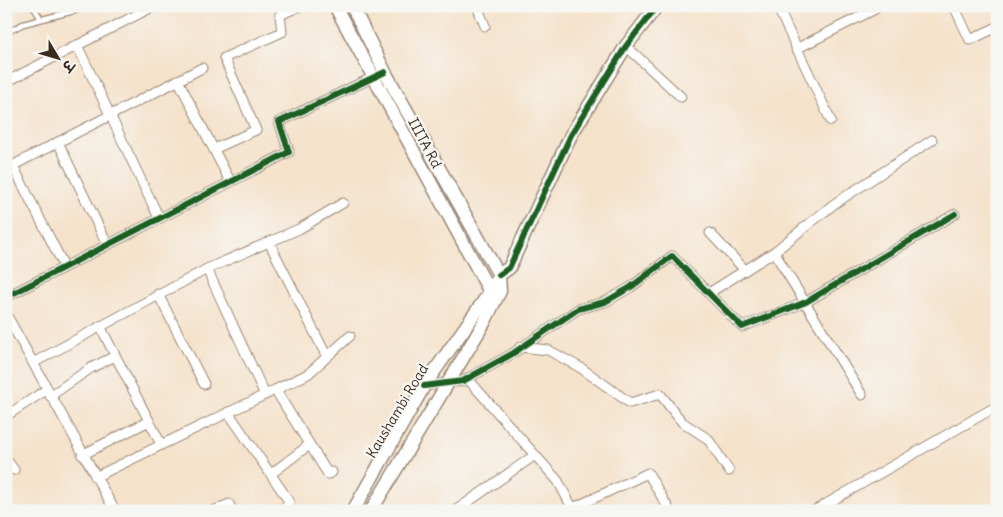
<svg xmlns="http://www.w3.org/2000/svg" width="1003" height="517" viewBox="0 0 1003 517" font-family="Delius,'Playpen Sans Deva',sans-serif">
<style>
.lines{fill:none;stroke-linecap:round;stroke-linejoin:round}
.lane-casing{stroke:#988674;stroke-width:7}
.street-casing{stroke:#988674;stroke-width:11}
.secondary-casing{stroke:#988674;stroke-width:15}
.lane{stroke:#fff;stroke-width:4.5}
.street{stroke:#fff;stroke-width:9}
.secondary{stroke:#fff;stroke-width:12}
.cycleway-casing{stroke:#f6f6f2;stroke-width:9}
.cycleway{stroke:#1b5e20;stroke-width:6}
.labels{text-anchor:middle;stroke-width:4.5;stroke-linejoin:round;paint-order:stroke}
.street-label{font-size:14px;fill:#3b2a1e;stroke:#f6f6f2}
</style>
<rect width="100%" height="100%" fill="#f6f6f2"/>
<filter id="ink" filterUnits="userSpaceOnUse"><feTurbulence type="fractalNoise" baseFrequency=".02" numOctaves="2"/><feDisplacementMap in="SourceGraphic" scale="10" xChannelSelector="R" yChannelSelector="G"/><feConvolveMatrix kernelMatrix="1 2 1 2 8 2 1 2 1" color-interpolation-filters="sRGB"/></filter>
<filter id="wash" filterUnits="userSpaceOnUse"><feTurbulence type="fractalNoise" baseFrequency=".0096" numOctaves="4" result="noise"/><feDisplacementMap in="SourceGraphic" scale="20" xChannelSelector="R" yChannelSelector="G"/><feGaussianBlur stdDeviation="1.12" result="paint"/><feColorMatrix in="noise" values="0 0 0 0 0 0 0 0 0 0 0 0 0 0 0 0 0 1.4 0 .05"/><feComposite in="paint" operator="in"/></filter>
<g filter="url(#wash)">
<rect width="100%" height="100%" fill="#f5e2cb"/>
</g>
<g filter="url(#ink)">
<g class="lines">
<defs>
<g id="lane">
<path d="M33,6L41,19"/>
<path d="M71,6L74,11L84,6"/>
<path d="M6,33L23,24L74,11"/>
</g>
<g id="street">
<path d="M477,6L485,26"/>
<path d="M777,6L831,121"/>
<path d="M954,6L970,40L997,27"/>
<path d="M996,6L997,8"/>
<path d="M77,45L159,218"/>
<path d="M626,46L681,97"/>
<path d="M796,49L875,9"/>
<path d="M178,80L230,181"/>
<path d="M6,82L154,6"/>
<path d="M58,142L107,244"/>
<path d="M214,149L256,130L224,58L282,32L280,15L300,6"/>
<path d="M13,166L64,266"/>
<path d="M6,169L202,68"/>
<path d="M710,233L745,270"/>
<path d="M269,242L327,357"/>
<path d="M774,252L862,395"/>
<path d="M207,269L265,395"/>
<path d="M709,293L774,252L834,204L932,140"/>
<path d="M158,294L204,384"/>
<path d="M6,297L289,152L279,122L378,75"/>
<path d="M6,314L115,511"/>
<path d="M100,326L161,444"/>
<path d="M520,347L548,350L581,368L630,403L660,394L682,422L708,439L729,471"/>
<path d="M33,363L207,269L299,229L343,203"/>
<path d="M467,378L558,481L574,511"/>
<path d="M424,386L463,381L512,354L578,309L605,302L631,287L672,256L742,327L806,302L955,214"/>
<path d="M281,387L276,391L328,474L332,472"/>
<path d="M50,396L91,368L115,356"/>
<path d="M228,412L289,501L283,511"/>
<path d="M6,416L46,390"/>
<path d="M82,455L149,421"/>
<path d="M6,459L14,470"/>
<path d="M271,474L309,445"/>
<path d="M95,477L308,374L350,336"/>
<path d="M573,508L648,473L670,511"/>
<path d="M213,511L229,504L232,511"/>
<path d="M455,511L535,455"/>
<path d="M814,511L997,406"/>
</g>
<g id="secondary">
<path d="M335,6L490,292"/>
<path d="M352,6L385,72L499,275L500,291L484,323L371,511"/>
<path d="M353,511L424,386L490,292L499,275L509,268L571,135L626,46L657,6"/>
</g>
</defs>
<use href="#lane" class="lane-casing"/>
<use href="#street" class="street-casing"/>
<use href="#secondary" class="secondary-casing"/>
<use href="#lane" class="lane"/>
<use href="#street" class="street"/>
<use href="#secondary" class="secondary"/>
<defs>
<g id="cycleway">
<path d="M499,275L509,268L571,135L626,46L657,6"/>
<path d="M6,297L289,152L279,122L385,72"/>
<path d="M424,386L463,381L512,354L578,309L605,302L631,287L672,256L742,327L806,302L955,214"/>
</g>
</defs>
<use href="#cycleway" class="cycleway-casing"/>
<use href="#cycleway" class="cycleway"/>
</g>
</g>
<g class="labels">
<g class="street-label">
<text transform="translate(425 143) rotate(62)" y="5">IIITA Rd</text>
<text transform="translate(397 411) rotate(-59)" y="5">Kaushambi Road</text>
</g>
</g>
<rect width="1003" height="517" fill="none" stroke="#f6f6f2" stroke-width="25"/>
<g transform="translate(58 58) rotate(128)" stroke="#f6f6f2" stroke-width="4" paint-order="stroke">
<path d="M0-4L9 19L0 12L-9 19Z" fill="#3b2a1e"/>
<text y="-8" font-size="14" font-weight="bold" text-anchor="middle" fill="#3b2a1e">उ</text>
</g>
</svg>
